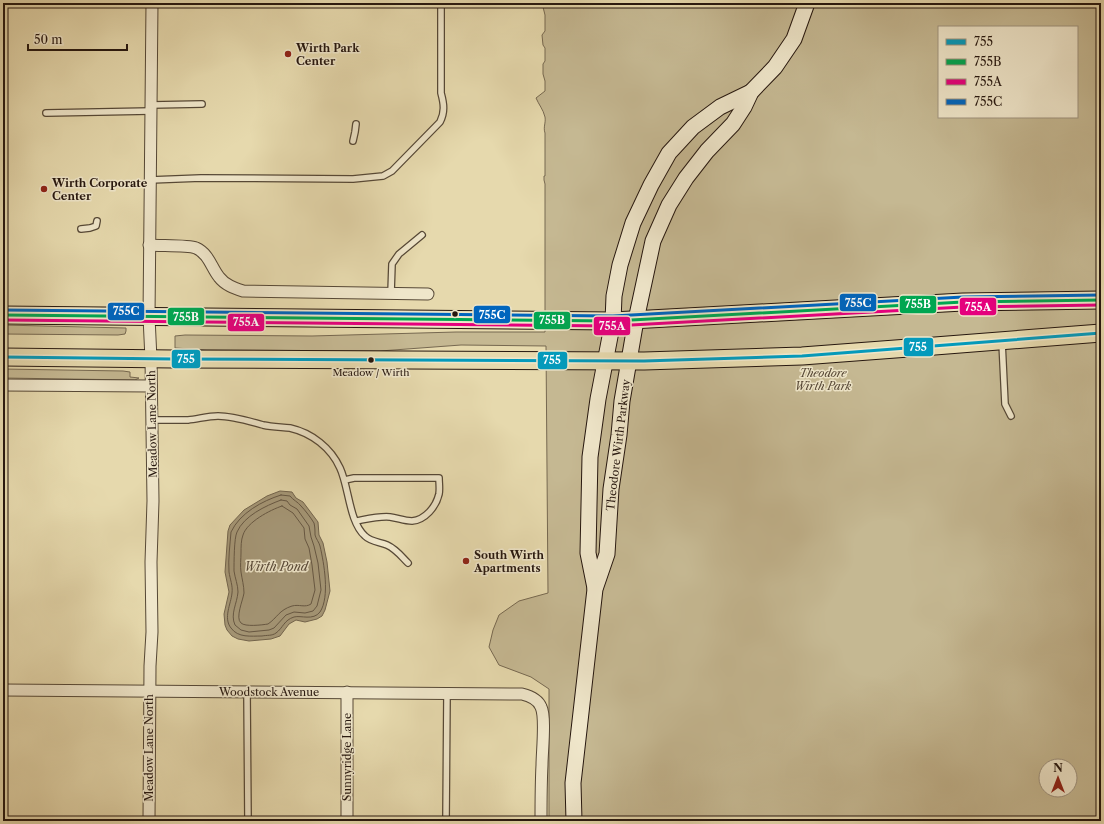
<svg xmlns="http://www.w3.org/2000/svg" width="1104" height="824" viewBox="0 0 1104 824" font-family="'Libre Caslon Text',serif">
<style>
.green{fill:#c5b892;stroke:#766850;fill-rule:evenodd}
.water{fill:#a59777;stroke:#72644d}
.lines{fill:none;stroke-linecap:round;stroke-linejoin:round}
.shore{stroke:#665743;stroke-width:1}
.lane-casing{stroke:#564836;stroke-width:8}
.street-casing{stroke:#564836;stroke-width:13}
.secondary-casing{stroke:#26170f;stroke-width:17}
.primary-casing{stroke:#26170f;stroke-width:19}
.lane{stroke:#efe6ca;stroke-width:5.5}
.street{stroke:#efe6ca;stroke-width:11}
.secondary{stroke:#efe6ca;stroke-width:15}
.primary{stroke:#e6d9ad;stroke-width:17}
.bus-1-casing{stroke:#efe6ca;stroke-width:6}
.bus-2-casing{stroke:#efe6ca;stroke-width:6}
.bus-3-casing{stroke:#efe6ca;stroke-width:6}
.bus-4-casing{stroke:#efe6ca;stroke-width:6}
.bus-1{stroke:#049abb;stroke-width:3}
.bus-2{stroke:#00a651;stroke-width:3}
.bus-3{stroke:#e5007d;stroke-width:3}
.bus-4{stroke:#0065bd;stroke-width:3}
.poi-dot{fill:#8f2418;stroke:#efe6ca;stroke-width:1.5}
.bus-dot{fill:#26170f;stroke:#efe6ca;stroke-width:1.5}
.labels{text-anchor:middle;stroke-width:3;stroke-linejoin:round;paint-order:stroke}
.bus-label{font-size:10px;fill:#26170f;stroke:#efe6ca}
.poi-label{font-size:11px;font-weight:bold;fill:#26170f;stroke:#efe6ca;text-anchor:start}
.park-label{font-size:11px;font-style:italic;fill:#564736;stroke:#efe6ca}
.street-label{font-size:11px;fill:#26170f;stroke:#efe6ca}
.water-label{font-size:12px;font-style:italic;fill:#594a39;stroke:#efe6ca}
.line-badge{stroke:#efe6ca;stroke-width:1.5}
.badge-label{font-size:11px;text-anchor:middle;font-weight:bold;fill:#fff}
</style>
<rect width="100%" height="100%" fill="#e6d9ad"/>
<filter id="stains"><feTurbulence type="fractalNoise" baseFrequency=".005" numOctaves="4"/><feColorMatrix values="0 0 0 0 .2 0 0 0 0 .09 0 0 0 0 .02 0 0 0 .5 -.17"/></filter>
<radialGradient id="worn" r=".72"><stop offset=".6" stop-color="#630" stop-opacity="0"/><stop offset="1" stop-color="#630" stop-opacity=".3"/></radialGradient>
<g class="green">
<path d="M542,3H1101V821H549V689L531,677L499,665L489,647L493,630L499,615L519,601L548,593L546,346L461,345L380,351L206,350L175,348V336L185,335L312,336L456,332H545V184L544,180V176H545V133C543,127 546,123 545,117C543,109 539,105 536,98L545,91V81L543,74V64L545,61V48L543,45L542,35L545,31V15ZM939,27H1077V117H939ZM1046,766H1070V790H1046Z"/>
<path d="M3,325L126,328V331L125,334L118,335L3,334Z"/>
<path d="M3,369L123,371L130,372V377L139,378L135,380L3,378Z"/>
</g>
<path class="water" d="M280,491L292,492L296,498L303,502L318,522L319,535L323,543L327,562L330,591L325,610L322,616L317,619L305,622L296,620L289,624L280,636L271,639L249,641L238,639L232,636L227,630L225,625L224,614L229,592L225,572L228,531L230,525L244,510L267,496Z"/>
<g class="lines">
<g class="shore">
<path d="M281,495L290,496C293,500 298,502 301,506C305,510 311,518 314,523C315,527 315,531 315,535C316,539 319,542 320,546C324,563 330,597 320,612C313,621 301,615 294,617C284,620 283,628 276,633C272,636 267,635 262,636C251,636 238,638 231,628C223,618 231,604 232,593C233,586 230,579 229,572C228,559 230,545 231,532C240,513 262,501 281,495Z"/>
<path d="M281,500L287,501L290,505L297,509L309,526L311,537L314,546L318,563L321,590L317,606L313,611L305,613L294,612L286,615L274,628L269,630L249,632L241,630L235,625C230,614 237,604 238,592C238,585 235,578 234,571C234,563 234,538 237,532C244,516 265,506 281,500Z"/>
<path d="M282,506L293,513L304,528L305,539L309,548L312,565L315,590L311,604C305,608 299,604 292,606C279,610 277,618 268,624C262,625 245,627 241,623C235,618 243,600 244,593C244,586 242,579 241,572C240,566 241,559 241,553C241,547 241,540 243,535C247,522 270,510 282,506Z"/>
</g>
<defs>
<g id="lane">
<path d="M151,105L202,104"/>
<path d="M46,113L151,111"/>
<path d="M353,141L355,132L356,124"/>
<path d="M150,180L201,178L353,179L383,176L392,171L440,122C445,112 444,104 441,93V3"/>
<path d="M81,229L90,228L96,226L97,221"/>
<path d="M391,293L392,264L399,254L422,235"/>
<path d="M1002,342L1005,404L1011,416"/>
<path d="M152,420C164,420 176,420 188,420C198,419 208,416 218,416C233,416 248,421 263,425C272,427 281,427 290,428C312,433 331,448 340,468C349,487 349,522 365,536C371,542 380,542 387,545C396,549 401,556 408,563"/>
<path d="M345,480L354,478H439C439,483 440,489 439,494C436,507 425,520 412,521C404,521 398,518 390,517C379,516 367,519 356,521"/>
<path d="M247,692L248,821"/>
<path d="M446,821L447,694"/>
</g>
<g id="street">
<path d="M149,245C160,246 188,245 196,248C209,254 211,267 219,277C225,285 234,288 243,291L428,294"/>
<path d="M3,385L151,386"/>
<path d="M3,690L522,694C530,696 538,699 541,707C546,717 542,752 542,765C541,784 541,802 541,821"/>
<path d="M347,692V821"/>
<path d="M149,821L150,666L152,632L151,562L153,501L151,359L149,317L152,3"/>
</g>
<g id="secondary">
<path d="M595,588L588,553L590,457L598,399L613,321L614,296L620,265L633,223L651,185L669,153L693,127L720,107L751,92"/>
<path d="M574,821L573,783L595,589L607,554L611,489L619,435L622,401L636,320L653,241L669,205L686,178L707,151L733,124L744,107L751,92L775,67L794,39L807,3"/>
</g>
<g id="primary">
<path d="M3,315L613,321L963,302L1101,300"/>
<path d="M3,357L173,359L644,361L802,356L922,347L1101,333"/>
</g>
</defs>
<use href="#lane" class="lane-casing"/>
<use href="#street" class="street-casing"/>
<use href="#secondary" class="secondary-casing"/>
<use href="#primary" class="primary-casing"/>
<use href="#lane" class="lane"/>
<use href="#street" class="street"/>
<use href="#secondary" class="secondary"/>
<use href="#primary" class="primary"/>
<defs>
<path id="bus-1" d="M3,357L173,359L644,361L802,356L1101,333"/>
<path id="bus-2" d="M3,315L613,321L963,302L1101,300"/>
<path id="bus-3" d="M3,320L613,326L963,307L1101,305"/>
<path id="bus-4" d="M3,310L613,316L963,297L1101,295"/>
</defs>
<use href="#bus-1" class="bus-1-casing"/>
<use href="#bus-2" class="bus-2-casing"/>
<use href="#bus-3" class="bus-3-casing"/>
<use href="#bus-4" class="bus-4-casing"/>
<use href="#bus-1" class="bus-1"/>
<use href="#bus-2" class="bus-2"/>
<use href="#bus-3" class="bus-3"/>
<use href="#bus-4" class="bus-4"/>
</g>
<g class="poi-dot">
<circle cx="288" cy="54" r="4"/>
<circle cx="44" cy="189" r="4"/>
<circle cx="466" cy="561" r="4"/>
</g>
<g class="bus-dot">
<circle cx="455" cy="314" r="3.5"/>
<circle cx="371" cy="360" r="3.5"/>
</g>
<g class="labels">
<g class="bus-label">
<text x="371" y="376">Meadow / Wirth</text>
</g>
<g class="poi-label">
<text x="296" y="52">Wirth Park<tspan x="296" dy="13">Center</tspan></text>
<text x="52" y="187">Wirth Corporate<tspan x="52" dy="13">Center</tspan></text>
<text x="474" y="559">South Wirth<tspan x="474" dy="13">Apartments</tspan></text>
</g>
<g class="park-label">
<text x="823" y="377">Theodore<tspan x="823" dy="13">Wirth Park</tspan></text>
</g>
<g class="street-label">
<text transform="translate(152 424) rotate(-91)" y="4">Meadow Lane North</text>
<text transform="translate(618 445) rotate(-83)" y="4">Theodore Wirth Parkway</text>
<text x="269" y="696">Woodstock Avenue</text>
<text transform="translate(149 748) rotate(-90)" y="4">Meadow Lane North</text>
<text transform="translate(347 757) rotate(-90)" y="4">Sunnyridge Lane</text>
</g>
<g class="water-label">
<text x="276" y="571">Wirth Pond</text>
</g>
</g>
<g class="line-badge">
<rect x="839" y="293" width="38" height="19" rx="4" fill="#0065bd"/>
<rect x="899" y="295" width="38" height="19" rx="4" fill="#00a651"/>
<rect x="959" y="297" width="38" height="19" rx="4" fill="#e5007d"/>
<rect x="107" y="302" width="38" height="19" rx="4" fill="#0065bd"/>
<rect x="473" y="305" width="38" height="19" rx="4" fill="#0065bd"/>
<rect x="167" y="307" width="38" height="19" rx="4" fill="#00a651"/>
<rect x="533" y="311" width="38" height="19" rx="4" fill="#00a651"/>
<rect x="227" y="313" width="38" height="19" rx="4" fill="#e5007d"/>
<rect x="593" y="316" width="38" height="20" rx="4" fill="#e5007d"/>
<rect x="903" y="337" width="31" height="20" rx="4" fill="#049abb"/>
<rect x="171" y="349" width="30" height="20" rx="4" fill="#049abb"/>
<rect x="537" y="351" width="31" height="19" rx="4" fill="#049abb"/>
</g>
<g class="badge-label">
<text x="858" y="307">755C</text>
<text x="918" y="308">755B</text>
<text x="978" y="311">755A</text>
<text x="126" y="315">755C</text>
<text x="492" y="319">755C</text>
<text x="186" y="321">755B</text>
<text x="552" y="324">755B</text>
<text x="246" y="326">755A</text>
<text x="612" y="330">755A</text>
<text x="918" y="351">755</text>
<text x="186" y="363">755</text>
<text x="552" y="364">755</text>
</g>
<rect width="1104" height="824" fill="none" stroke="#e6d9ad" stroke-width="16"/>
<rect x="4" y="4" width="1096" height="816" fill="none" stroke="#26170f" stroke-width="2"/>
<rect x="8" y="8" width="1088" height="808" fill="none" stroke="#26170f"/>
<rect x="938" y="26" width="140" height="92" fill="#efe6ca" stroke="#9f937f"/>
<rect x="946" y="39" width="20" height="6" fill="#049abb" stroke="#9f937f"/>
<text x="974" y="46" font-size="12" fill="#26170f">755</text>
<rect x="946" y="59" width="20" height="6" fill="#00a651" stroke="#9f937f"/>
<text x="974" y="66" font-size="12" fill="#26170f">755B</text>
<rect x="946" y="79" width="20" height="6" fill="#e5007d" stroke="#9f937f"/>
<text x="974" y="86" font-size="12" fill="#26170f">755A</text>
<rect x="946" y="99" width="20" height="6" fill="#0065bd" stroke="#9f937f"/>
<text x="974" y="106" font-size="12" fill="#26170f">755C</text>
<g transform="translate(1058 778)"><circle r="19" fill="#efe6ca" stroke="#9f937f"/>
<path d="M0-3L7 15L0 10L-7 15Z" fill="#8f2418"/>
<text y="-6" font-size="11" font-weight="bold" text-anchor="middle" fill="#26170f">N</text>
</g>
<path d="M28 44v6h99v-6" fill="none" stroke="#26170f" stroke-width="2"/>
<text x="34" y="44" font-size="12" fill="#26170f" stroke="#efe6ca" stroke-width="3" paint-order="stroke">50 m</text>
<rect width="100%" height="100%" filter="url(#stains)"/>
<rect width="100%" height="100%" fill="url(#worn)"/>
</svg>
